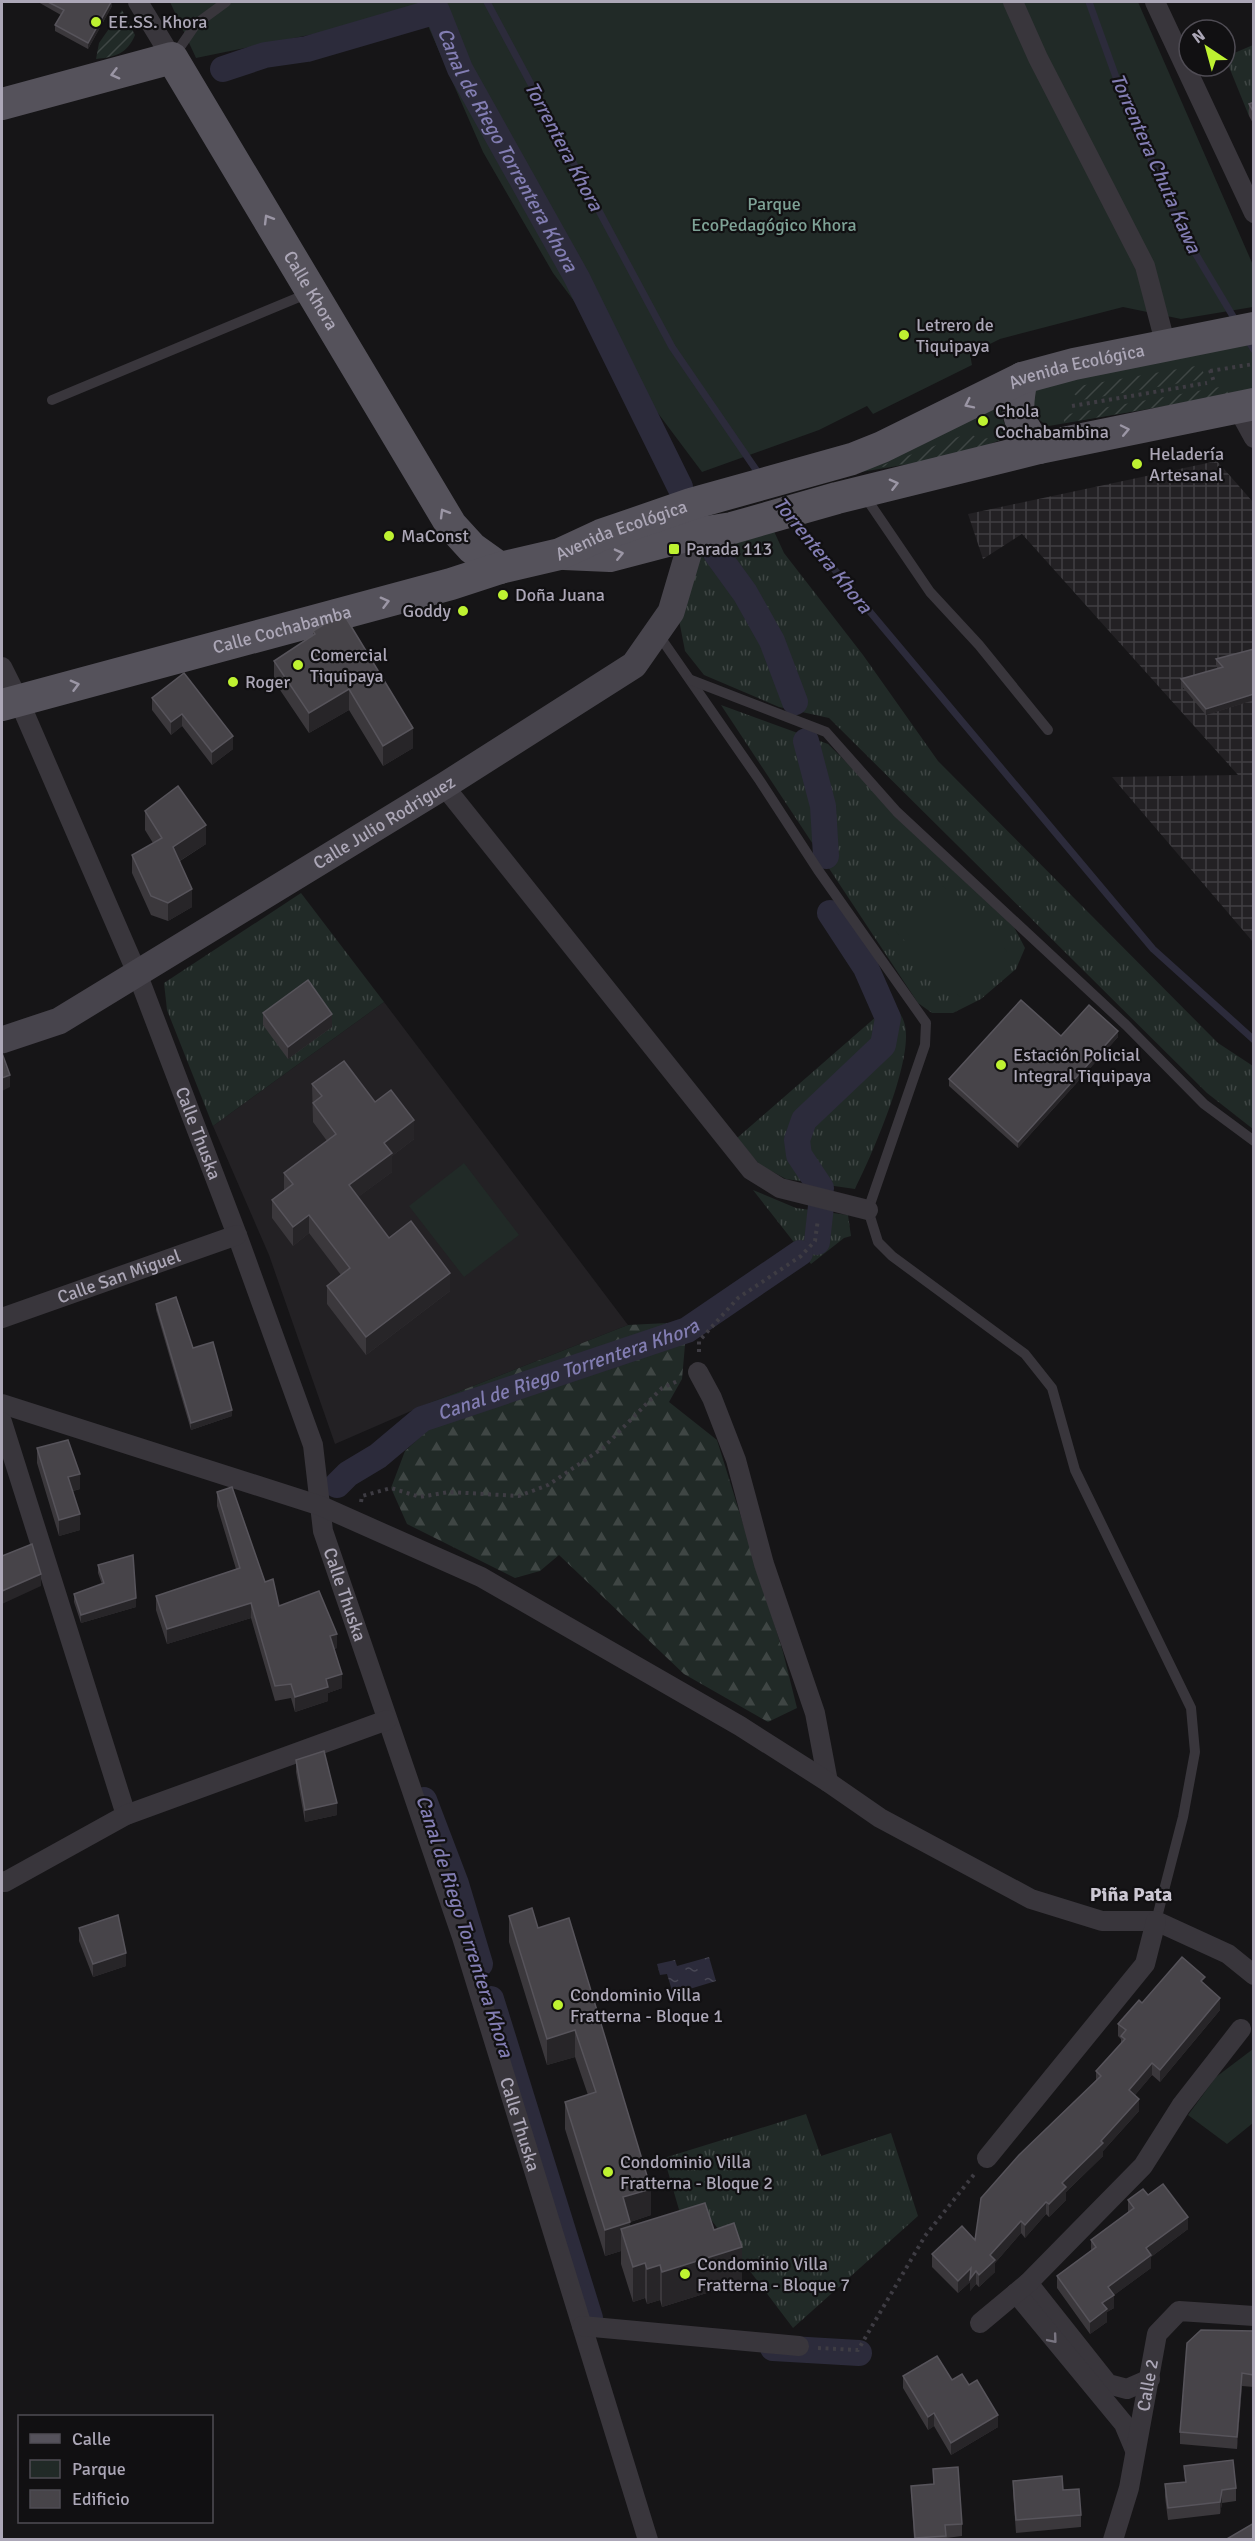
<svg xmlns="http://www.w3.org/2000/svg" width="1255" height="2541" viewBox="0 0 1255 2541" font-family="Signika,sans-serif">
<style>
.built{fill:#232124}
.industrial{fill:url(#industrial-grid)}
.grass{fill:url(#grass-tufts)}
.forest{fill:url(#forest-firs)}
.park{fill:#212a27}
.garden{fill:url(#garden-furrows)}
.water{fill:url(#water-ripples)}
.lines{fill:none;stroke-linecap:round;stroke-linejoin:round}
.stream{stroke:#2c2b3b;stroke-width:7}
.canal{stroke:#2c2b3b;stroke-width:26}
.path{stroke:#3e3c43;stroke-width:4;stroke-dasharray:3 4.5;stroke-linecap:butt}
.lane{stroke:#39363c;stroke-width:10}
.street{stroke:#39363c;stroke-width:20}
.secondary{stroke:#47444c;stroke-width:27}
.primary{stroke:#55525b;stroke-width:32}
.wall{fill:#3b383c}
.shaded-wall{fill:#272528}
.building{fill:#474449;stroke:#57545b;stroke-width:1.5}
.oneway{stroke:#9b96a5}
.oneway2{stroke:#787480}
.poi-dot{fill:#bef231;stroke:#111012;stroke-width:2}
.labels{text-anchor:middle;stroke-width:4.5;stroke-linejoin:round;paint-order:stroke}
.poi-label{font-size:18px;fill:#aca7b7;stroke:#111012;text-anchor:start}
.park-label{font-size:18px;fill:#7ea296;stroke:#111012}
.street-label{font-size:18px;fill:#aca7b7;stroke:#111012}
.water-label{font-size:20px;font-style:italic;fill:#827db2;stroke:#111012}
.neighbourhood-label{font-size:20px;font-weight:bold;fill:#ccc8d3;stroke:#111012}
</style>
<defs>
<pattern id="industrial-grid" width="8" height="8" patternUnits="userSpaceOnUse" patternTransform="scale(1.5)"><rect width="8" height="8" fill="#232124"/><path d="M0 4h8M4 0v8" fill="none" stroke="#403e42"/></pattern>
<pattern id="grass-tufts" width="24" height="20" patternUnits="userSpaceOnUse" patternTransform="scale(1.5)"><rect width="24" height="20" fill="#212a27"/><path d="M3 7l-1-3M5 7V3M7 7l1-3M15 17l-1-3M17 17v-4M19 17l1-3" fill="none" stroke="#3f4644"/></pattern>
<pattern id="forest-firs" width="22" height="20" patternUnits="userSpaceOnUse" patternTransform="scale(1.5)"><rect width="22" height="20" fill="#212a27"/><path d="M5 1l3.5 6h-7zM16 11l3.5 6h-7z" fill="#3f4644"/></pattern>
<pattern id="garden-furrows" width="10" height="10" patternUnits="userSpaceOnUse" patternTransform="scale(1.5)"><rect width="10" height="10" fill="#212a27"/><path d="M-1 1l2-2M0 10L10 0M9 11l2-2" fill="none" stroke="#3f4644"/></pattern>
<pattern id="water-ripples" width="26" height="14" patternUnits="userSpaceOnUse" patternTransform="scale(1.5)"><rect width="26" height="14" fill="#2c2b3b"/><path d="M2 4q2-2 4 0t4 0M15 11q2-2 4 0t4 0" fill="none" stroke="#484755"/></pattern>
</defs>
<rect width="100%" height="100%" fill="#161517"/>
<path class="built" d="M384,1002L628,1325L427,1404L335,1444L269,1255L213,1126Z"/>
<path class="industrial" d="M1217,461L1253,502V942L1112,777L1238,775L1022,534L983,559L968,514Z"/>
<g class="grass">
<path d="M1253,45V114L1249,116L1225,57Z"/>
<path d="M772,527L784,553L863,655L938,761L1218,1043L1253,1066V1129L1207,1093L829,718L779,707L704,675L685,651L679,620L700,544Z"/>
<path d="M721,705L828,744L1014,927L1025,948L1016,969L981,999L953,1013H932L918,1003Z"/>
<path d="M301,893L384,1002L213,1126L167,1010L164,983Z"/>
<path d="M893,1002C896,1008 902,1015 904,1022C916,1056 871,1157 855,1189L786,1179L760,1165L737,1138Z"/>
<path d="M753,1190L796,1208L848,1215L851,1236L844,1238L811,1264Z"/>
<path d="M806,2114L821,2156L891,2133L918,2216L793,2328L706,2213L682,2220L664,2158Z"/>
</g>
<path class="forest" d="M687,1322L682,1379L669,1402L717,1440L783,1652L797,1708L768,1722L684,1674L559,1555L540,1571L515,1578L407,1524L391,1488L405,1451L430,1428L427,1404L628,1325Z"/>
<g class="park">
<path d="M170,2H1138L1253,265V307L1181,319L1123,307L1000,339L970,354L972,365L873,414L867,406L819,430L702,472L553,273L483,152L422,12L196,58Z"/>
<path d="M1253,336V391L1049,426C1031,418 1033,404 1032,387Z"/>
<path d="M999,402L1004,423L1013,435L958,456L837,476Z"/>
<path d="M943,886L1007,951L960,997L896,932Z"/>
<path d="M464,1163L519,1235L464,1277L409,1206Z"/>
<path d="M1253,2049V2123L1227,2144L1188,2115L1216,2077Z"/>
</g>
<g class="garden">
<path d="M122,10L135,35C127,54 115,57 96,59L99,43Z"/>
<path d="M1196,366L1202,369L1204,374L1198,380L1082,400L1074,394L1079,386Z"/>
<path d="M1220,387L1226,389L1229,395L1064,423V417L1069,414Z"/>
<path d="M1004,423L1013,435L958,456L875,468L969,433L979,439L991,438Z"/>
</g>
<path class="water" d="M709,1957L716,1981L673,1994L667,1974L660,1975L657,1964L675,1960L677,1966Z"/>
<g class="lines">
<g class="stream">
<path d="M487,2L672,347L761,477"/>
<path d="M1089,2L1121,91L1185,236L1237,323"/>
<path d="M1246,337L1254,350"/>
<path d="M792,519L1153,949L1254,1040"/>
</g>
<g class="canal">
<path id="s1" d="M223,69L265,55L307,49L437,11L460,69L577,278L680,487"/>
<path d="M716,553L745,593L772,641L795,702"/>
<path d="M806,741L823,806L826,856"/>
<path d="M821,1188L799,1155L797,1140L804,1120L883,1045L888,1018L866,968L830,913"/>
<path d="M817,1242L821,1206"/>
<path id="s2" d="M337,1485L348,1474L378,1456L422,1419L687,1330L800,1253"/>
<path d="M424,1800L456,1884L480,1964"/>
<path d="M491,1999L590,2318"/>
<path d="M773,2348L859,2353"/>
</g>
<g class="path">
<path d="M1210,370L1214,382"/>
<path d="M1210,371L1254,364"/>
<path d="M1072,406L1207,383"/>
<path d="M699,1352V1341L738,1298L801,1256L815,1241L818,1219"/>
<path d="M361,1502L362,1496L391,1488L420,1497L449,1492L519,1496L548,1485L603,1448L662,1388L680,1380"/>
<path d="M818,2348L858,2350L925,2236L976,2172"/>
</g>
<g class="lane">
<path d="M174,56L196,24L226,2"/>
<path d="M52,400L309,293"/>
<path d="M864,495L930,592L979,645L1048,730"/>
<path d="M658,634L760,781L818,870L926,1023L925,1045L868,1210L878,1242L892,1256L1025,1354L1052,1388L1075,1470L1191,1708L1195,1752L1183,1817L1156,1921"/>
<path d="M691,680L826,732L897,812L1126,1025L1204,1104L1254,1141"/>
</g>
<g class="street">
<path d="M138,2L172,58"/>
<path d="M1013,2L1038,58L1145,266L1166,346"/>
<path d="M1155,2L1254,213"/>
<path d="M1237,407L1254,438"/>
<path id="s3" d="M2,667L19,701L137,973L237,1235L313,1445L323,1531L462,1937L648,2540"/>
<path d="M444,786L751,1170L780,1188L868,1210"/>
<path id="s4" d="M2,1318L237,1235"/>
<path d="M698,1372L712,1398L736,1460L764,1564L815,1713L828,1782"/>
<path d="M2,1404L321,1506L481,1577L740,1726L828,1782L880,1818L1031,1899L1102,1921H1156L1228,1954L1254,1975"/>
<path d="M2,1422L126,1815"/>
<path d="M2,1881L5,1882L126,1815L387,1720"/>
<path d="M987,2158L1145,1964L1156,1921"/>
<path d="M1028,2283L1108,2384L1127,2389L1150,2379"/>
<path d="M1016,2293L1124,2424L1135,2450"/>
<path d="M980,2323L1028,2283L1143,2166L1181,2106L1241,2029"/>
<path d="M582,2326L799,2346"/>
<path id="s5" d="M1113,2540L1129,2488L1157,2334L1179,2311L1254,2316"/>
</g>
<path class="secondary" id="s6" d="M2,1040L59,1021L444,786L634,665L671,612L694,534"/>
<g class="primary">
<path id="s7" d="M2,104L172,58L451,525L472,548L500,568"/>
<path d="M1022,378C1015,413 1016,420 1039,448"/>
<path d="M564,554L610,556L694,534L732,528L837,498L1039,448L1254,404"/>
<path id="s8" d="M2,705L451,584L500,568L560,554L601,535L691,504L852,459L882,447L1022,378L1074,364L1254,328"/>
</g>
</g>
<g class="wall">
<path d="M38,2H112V6L88,49L55,31V25L61,15Z"/>
<path d="M1254,102V125L1249,116V104Z"/>
<path d="M313,631L413,748L383,766L349,710L309,733L274,681V661L313,636Z"/>
<path d="M1254,649V700L1206,715L1181,685V679L1219,668L1216,666V659Z"/>
<path d="M184,673L233,749L212,765L182,726L171,735L152,710V698Z"/>
<path d="M145,811L206,844L180,861L192,907L168,921L151,915L132,873V855L153,843L145,830Z"/>
<path d="M263,1013L332,1027L288,1059L263,1025Z"/>
<path d="M1061,1036L1118,1037L1018,1148L949,1086V1079Z"/>
<path d="M312,1084L375,1102L414,1139L392,1156V1172L358,1197L389,1238L450,1291L366,1355L327,1304V1286L341,1275L309,1233L293,1246L272,1218V1200L284,1190V1173L327,1141L313,1122Z"/>
<path d="M156,1304L193,1348L232,1416L191,1430L156,1310Z"/>
<path d="M37,1448L80,1489L73,1491L80,1530L59,1536L37,1463Z"/>
<path d="M217,1492L279,1606L337,1648L334,1649L342,1688L328,1693V1701L295,1712L291,1698L275,1701L251,1618L167,1644L156,1610V1596L236,1569L217,1506Z"/>
<path d="M98,1565L136,1607L81,1623L74,1602V1594L102,1584L98,1573Z"/>
<path d="M296,1760L337,1815L305,1822L296,1772Z"/>
<path d="M509,1916L538,1928L651,2215L630,2222V2226L714,2230L742,2282L662,2307L660,2300L647,2304L645,2298L633,2302L621,2264V2251L605,2256L565,2129V2102L588,2095L575,2057L547,2065L509,1942Z"/>
<path d="M79,1928L126,1966L93,1977L79,1941Z"/>
<path d="M1205,1985L1220,2010L1160,2082L1152,2075L1135,2095L1139,2111L1103,2151V2156L1066,2192V2200L1049,2217L1046,2214L1025,2238L1021,2233L995,2263V2272L979,2287L976,2284L970,2291V2282L958,2293L932,2267V2254L975,2240L1096,2080V2071L1121,2044V2039L1118,2036V2024L1142,2003Z"/>
<path d="M1148,2195L1188,2229L1151,2257V2268L1114,2295V2308L1107,2312V2322L1090,2334L1057,2288V2276L1091,2251V2240L1128,2213V2200Z"/>
<path d="M1254,2331V2387L1242,2386L1237,2449L1180,2444V2432Z"/>
<path d="M903,2376L952,2380L969,2385L998,2427L951,2455L934,2426L928,2430L903,2388Z"/>
<path d="M1184,2466L1236,2488V2501L1222,2503L1220,2514L1168,2520L1165,2497V2484L1185,2482Z"/>
<path d="M933,2469L962,2524V2536L946,2538V2540H914L911,2486L933,2484Z"/>
<path d="M1013,2481L1063,2490L1081,2515V2527L1016,2533L1013,2493Z"/>
</g>
<g class="shaded-wall">
<path d="M111,2H112V6L88,49V43Z"/>
<path d="M349,689V710L309,733V713Z"/>
<path d="M1254,694V700L1206,715V709Z"/>
<path d="M182,714V726L171,735V722Z"/>
<path d="M413,728V748L383,766V746Z"/>
<path d="M233,736V749L212,765V752Z"/>
<path d="M206,825V844L173,865V847Z"/>
<path d="M192,889V907L168,921V903Z"/>
<path d="M332,1014V1027L288,1059V1047Z"/>
<path d="M1118,1031V1037L1018,1148V1142Z"/>
<path d="M10,1075V1087L2,1091V1078Z"/>
<path d="M414,1120V1139L392,1156V1172L349,1204V1185L384,1143Z"/>
<path d="M309,1215V1233L293,1246V1227Z"/>
<path d="M450,1273V1291L366,1355V1337Z"/>
<path d="M232,1410V1416L191,1430V1423Z"/>
<path d="M80,1474V1489L68,1492V1477Z"/>
<path d="M80,1514V1530L59,1536V1520Z"/>
<path d="M41,1574V1586L2,1604V1591Z"/>
<path d="M136,1598V1607L81,1623V1615Z"/>
<path d="M251,1603V1618L167,1644V1629Z"/>
<path d="M337,1634V1648L330,1650V1636Z"/>
<path d="M342,1674V1688L328,1693V1701L295,1712V1697L326,1679Z"/>
<path d="M337,1803V1815L305,1822V1810Z"/>
<path d="M126,1953V1966L93,1977V1964Z"/>
<path d="M1220,1998V2010L1160,2082V2070Z"/>
<path d="M575,2030V2057L547,2065V2039Z"/>
<path d="M1152,2063V2075L1129,2102V2090Z"/>
<path d="M1139,2099V2111L1103,2151V2156L1066,2192V2200L1049,2217V2204L1062,2183Z"/>
<path d="M651,2189V2215L630,2222V2248L621,2229V2251L605,2256V2230L623,2197Z"/>
<path d="M1046,2202V2214L1025,2238V2225Z"/>
<path d="M1188,2217V2229L1151,2257V2268L1113,2296L1114,2295V2308L1107,2312V2322L1090,2334V2322L1102,2303L1108,2287L1146,2248Z"/>
<path d="M1021,2221V2233L995,2263V2272L979,2287V2275L990,2255Z"/>
<path d="M742,2247V2282L662,2307V2272Z"/>
<path d="M645,2263V2298L633,2302V2267Z"/>
<path d="M660,2265V2300L647,2304V2269Z"/>
<path d="M971,2268L976,2271V2284L970,2291V2282L958,2293V2281Z"/>
<path d="M1242,2373V2386L1237,2449V2437Z"/>
<path d="M934,2413V2426L928,2430V2417Z"/>
<path d="M998,2415V2427L951,2455V2443Z"/>
<path d="M1222,2490V2503L1220,2514V2502Z"/>
</g>
<g class="building">
<path d="M48,2H111L88,43L55,25L64,10Z"/>
<path d="M1254,102V113L1249,104Z"/>
<path d="M343,613L413,728L383,746L349,689L309,713L274,661L315,634L313,631Z"/>
<path d="M1254,649V694L1206,709L1181,679L1223,667L1216,659Z"/>
<path d="M184,673L233,736L212,752L182,714L171,722L152,698Z"/>
<path d="M178,786L206,825L173,847L192,889L168,903L151,896L132,855L162,838L145,811Z"/>
<path d="M308,980L332,1014L288,1047L263,1013Z"/>
<path d="M1021,1000L1061,1036L1089,1005L1118,1031L1018,1142L949,1079Z"/>
<path d="M2,1053L10,1075L2,1078Z"/>
<path d="M344,1061L375,1102L391,1090L414,1120L384,1143L392,1153L349,1185L389,1238L411,1221L450,1273L366,1337L327,1286L350,1268L309,1215L293,1227L272,1200L293,1184L284,1173L336,1134L313,1103L322,1096L312,1084Z"/>
<path d="M176,1297L193,1348L213,1342L232,1410L191,1423L156,1304Z"/>
<path d="M68,1440L80,1474L68,1477L80,1514L59,1520L37,1448Z"/>
<path d="M232,1487L265,1582L273,1579L279,1606L319,1591L337,1634L330,1636L342,1674L326,1679L328,1687L295,1697L291,1684L275,1686L251,1603L167,1629L156,1596L240,1568L217,1492Z"/>
<path d="M32,1544L41,1574L2,1591V1556Z"/>
<path d="M133,1555L136,1598L81,1615L74,1594L104,1583L98,1565Z"/>
<path d="M324,1751L337,1803L305,1810L296,1760Z"/>
<path d="M532,1908L538,1928L569,1918L651,2189L623,2197L630,2222L605,2230L565,2102L596,2092L575,2030L547,2039L509,1916Z"/>
<path d="M118,1915L126,1953L93,1964L79,1928Z"/>
<path d="M1182,1957L1205,1977L1201,1981L1220,1998L1160,2070L1152,2063L1129,2090L1139,2099L1101,2141L1103,2143L1062,2183L1066,2187L1049,2204L1046,2202L1025,2225L1021,2221L990,2255L995,2260L979,2275L976,2271L970,2279L971,2268L958,2281L932,2254L962,2226L975,2240L981,2198L1019,2155L1101,2076L1096,2071L1125,2039L1121,2036L1126,2030L1118,2024L1139,2000L1142,2003Z"/>
<path d="M1163,2184L1188,2217L1146,2248L1151,2255L1108,2287L1114,2295L1102,2303L1107,2309L1090,2322L1057,2276L1096,2247L1091,2240L1134,2208L1128,2200L1143,2189L1148,2195Z"/>
<path d="M705,2203L714,2230L734,2223L742,2247L662,2272L660,2265L647,2269L645,2263L633,2267L621,2229Z"/>
<path d="M1201,2330L1254,2331V2375L1242,2373L1237,2437L1180,2432L1187,2343Z"/>
<path d="M937,2356L952,2380L962,2374L969,2385L977,2380L998,2415L951,2443L934,2413L928,2417L903,2376Z"/>
<path d="M1233,2460L1236,2488L1222,2490L1220,2502L1168,2508L1165,2484L1186,2482L1184,2466Z"/>
<path d="M958,2467L962,2524L945,2525L946,2536L915,2538L911,2486L934,2484L933,2469Z"/>
<path d="M1062,2476L1063,2490L1079,2489L1081,2515L1016,2520L1013,2481Z"/>
<path d="M1254,2523V2540H1225Z"/>
</g>
<defs><path id="oneway-chevron" d="M-2-3.5L2.5 0L-2 3.5" fill="none" stroke-width="1.6" stroke-linecap="round" stroke-linejoin="round" transform="scale(1.5)"/></defs>
<g class="oneway">
<use href="#oneway-chevron" transform="translate(115 74) rotate(165)"/>
<use href="#oneway-chevron" transform="translate(268 219) rotate(-121)"/>
<use href="#oneway-chevron" transform="translate(969 404) rotate(154)"/>
<use href="#oneway-chevron" transform="translate(1125 430) rotate(-12)"/>
<use href="#oneway-chevron" transform="translate(894 484) rotate(-14)"/>
<use href="#oneway-chevron" transform="translate(444 513) rotate(-121)"/>
<use href="#oneway-chevron" transform="translate(619 554) rotate(-13)"/>
<use href="#oneway-chevron" transform="translate(385 602) rotate(-15)"/>
<use href="#oneway-chevron" transform="translate(75 685) rotate(-15)"/>
</g>
<use class="oneway2" href="#oneway-chevron" transform="translate(1053 2339) rotate(50)"/>
<g class="poi-dot">
<circle cx="96" cy="22" r="6"/>
<circle cx="904" cy="335" r="6"/>
<circle cx="983" cy="421" r="6"/>
<circle cx="1137" cy="464" r="6"/>
<circle cx="389" cy="536" r="6"/>
<rect x="668" y="543" width="12" height="12" rx="3"/>
<circle cx="503" cy="595" r="6"/>
<circle cx="463" cy="611" r="6"/>
<circle cx="298" cy="665" r="6"/>
<circle cx="233" cy="682" r="6"/>
<circle cx="1001" cy="1065" r="6"/>
<circle cx="558" cy="2005" r="6"/>
<circle cx="608" cy="2172" r="6"/>
<circle cx="685" cy="2274" r="6"/>
</g>
<g class="labels">
<g class="poi-label">
<text x="108" y="28">EE.SS. Khora</text>
<text x="916" y="331">Letrero de<tspan x="916" dy="21">Tiquipaya</tspan></text>
<text x="995" y="417">Chola<tspan x="995" dy="21">Cochabambina</tspan></text>
<text x="1149" y="460">Heladería<tspan x="1149" dy="21">Artesanal</tspan></text>
<text x="401" y="542">MaConst</text>
<text x="686" y="555">Parada 113</text>
<text x="515" y="601">Doña Juana</text>
<text x="451" y="617" text-anchor="end">Goddy</text>
<text x="310" y="661">Comercial<tspan x="310" dy="21">Tiquipaya</tspan></text>
<text x="245" y="688">Roger</text>
<text x="1013" y="1061">Estación Policial<tspan x="1013" dy="21">Integral Tiquipaya</tspan></text>
<text x="570" y="2001">Condominio Villa<tspan x="570" dy="21">Fratterna - Bloque 1</tspan></text>
<text x="620" y="2168">Condominio Villa<tspan x="620" dy="21">Fratterna - Bloque 2</tspan></text>
<text x="697" y="2270">Condominio Villa<tspan x="697" dy="21">Fratterna - Bloque 7</tspan></text>
</g>
<g class="park-label">
<text x="774" y="210">Parque<tspan x="774" dy="21">EcoPedagógico Khora</tspan></text>
</g>
<g class="street-label">
<text dy="6" stroke="none"><textPath href="#s7" startOffset="447">Calle Khora</textPath></text>
<text dy="6" stroke="none"><textPath href="#s8" startOffset="1130">Avenida Ecológica</textPath></text>
<text dy="6" stroke="none"><textPath href="#s8" startOffset="644">Avenida Ecológica</textPath></text>
<text dy="6" stroke="none"><textPath href="#s8" startOffset="290">Calle Cochabamba</textPath></text>
<text dy="6" stroke="none"><textPath href="#s6" startOffset="441">Calle Julio Rodriguez</textPath></text>
<text dy="6" stroke="none"><textPath href="#s3" startOffset="506">Calle Thuska</textPath></text>
<text dy="6" stroke="none"><textPath href="#s4" startOffset="124">Calle San Miguel</textPath></text>
<text dy="6" stroke="none"><textPath href="#s3" startOffset="992">Calle Thuska</textPath></text>
<text dy="6" stroke="none"><textPath href="#s3" startOffset="1550">Calle Thuska</textPath></text>
<text dy="6" stroke="none"><textPath href="#s5" startOffset="159">Calle 2</textPath></text>
</g>
<g class="water-label">
<text transform="translate(564 146) rotate(62)" y="7">Torrentera Khora</text>
<text dy="7" stroke="none"><textPath href="#s1" startOffset="378">Canal de Riego Torrentera Khora</textPath></text>
<text transform="translate(1156 163) rotate(66)" y="7">Torrentera Chuta Kawa</text>
<text transform="translate(823 555) rotate(51)" y="7">Torrentera Khora</text>
<text dy="7" stroke="none"><textPath href="#s2" startOffset="262">Canal de Riego Torrentera Khora</textPath></text>
<text transform="translate(465 1926) rotate(72)" y="7">Canal de Riego Torrentera Khora</text>
</g>
<g class="neighbourhood-label">
<text x="1131" y="1901">Piña Pata</text>
</g>
</g>
<rect width="1255" height="2541" fill="none" stroke="#aca7b7" stroke-width="6"/>
<rect x="18" y="2415" width="195" height="108" fill="#111012" stroke="#4f4c54" stroke-width="1.5"/>
<rect x="30" y="2434" width="30" height="9" fill="#55525b" stroke="#4f4c54" stroke-width="1.5"/>
<text x="72" y="2445" font-size="18" fill="#aca7b7">Calle</text>
<rect x="30" y="2460" width="30" height="18" fill="#212a27" stroke="#4f4c54" stroke-width="1.5"/>
<text x="72" y="2475" font-size="18" fill="#aca7b7">Parque</text>
<rect x="30" y="2490" width="30" height="18" fill="#474449" stroke="#4f4c54" stroke-width="1.5"/>
<text x="72" y="2505" font-size="18" fill="#aca7b7">Edificio</text>
<g transform="translate(1207 48) rotate(324)"><circle r="28" fill="#111012" stroke="#4f4c54" stroke-width="1.5"/>
<path d="M0-4.5L10 22L0 15L-10 22Z" fill="#bef231"/>
<text y="-9" font-size="16" font-weight="bold" text-anchor="middle" fill="#aca7b7">N</text>
</g>
</svg>
